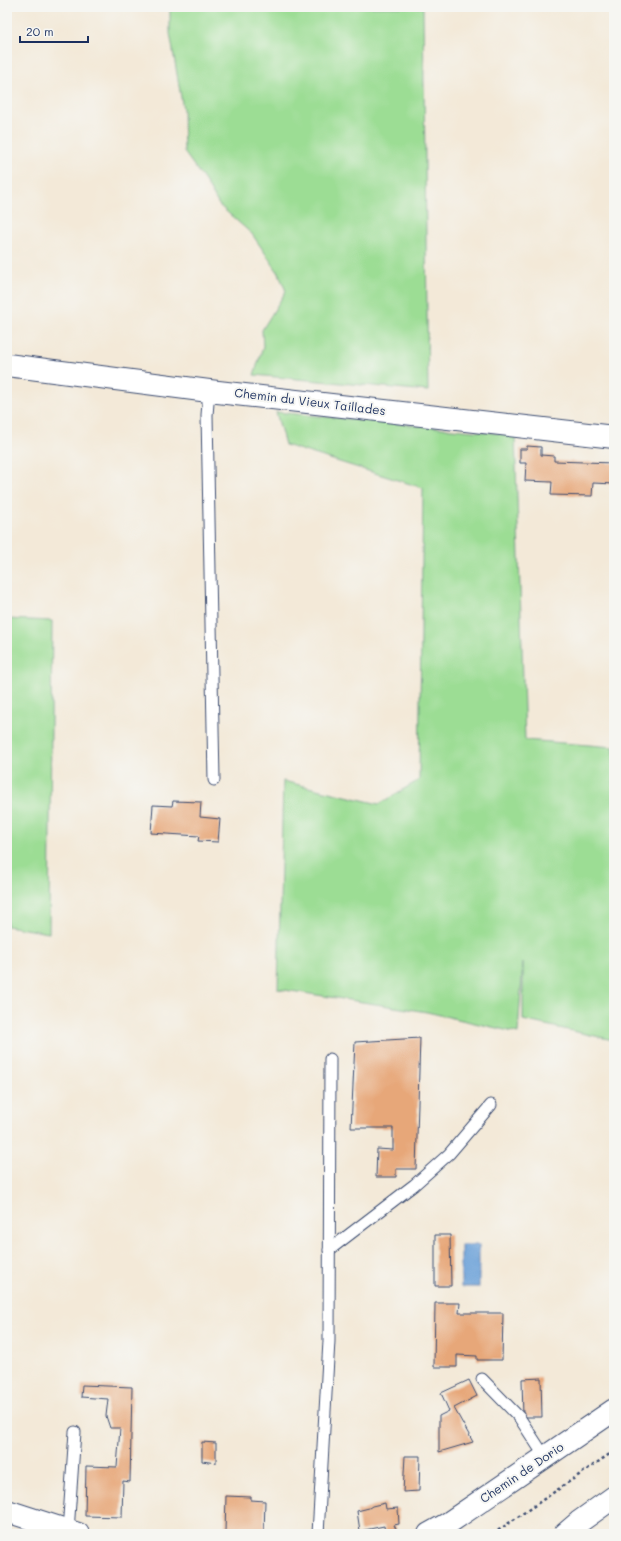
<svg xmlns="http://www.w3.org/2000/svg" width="621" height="1541" viewBox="0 0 621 1541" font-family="Mali,sans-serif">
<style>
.green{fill:#9cdd94;stroke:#5c8679}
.water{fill:#6ba0d8;stroke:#43689b}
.building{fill:#e7a779}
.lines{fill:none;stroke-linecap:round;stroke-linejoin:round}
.service-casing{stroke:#3b4b70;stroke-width:13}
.minor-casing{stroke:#3b4b70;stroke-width:24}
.tertiary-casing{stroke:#3b4b70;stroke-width:24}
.path{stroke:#3b4b70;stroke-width:2.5;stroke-dasharray:3 3;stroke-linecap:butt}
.service{stroke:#fff;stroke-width:11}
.minor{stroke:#fff;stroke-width:22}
.tertiary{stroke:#fff;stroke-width:22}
.labels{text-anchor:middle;stroke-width:4;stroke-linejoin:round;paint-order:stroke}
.street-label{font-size:12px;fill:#1b2f5e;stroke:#f6f6f2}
</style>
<rect width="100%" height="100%" fill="#f6f6f2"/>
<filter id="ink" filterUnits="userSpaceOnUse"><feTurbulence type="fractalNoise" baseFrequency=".025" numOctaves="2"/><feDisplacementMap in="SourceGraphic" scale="8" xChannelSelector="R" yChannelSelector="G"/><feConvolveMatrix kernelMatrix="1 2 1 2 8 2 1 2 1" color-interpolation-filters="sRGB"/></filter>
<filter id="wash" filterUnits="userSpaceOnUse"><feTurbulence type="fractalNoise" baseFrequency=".012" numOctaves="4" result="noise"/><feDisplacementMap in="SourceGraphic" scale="16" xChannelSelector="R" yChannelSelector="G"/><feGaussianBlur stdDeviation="0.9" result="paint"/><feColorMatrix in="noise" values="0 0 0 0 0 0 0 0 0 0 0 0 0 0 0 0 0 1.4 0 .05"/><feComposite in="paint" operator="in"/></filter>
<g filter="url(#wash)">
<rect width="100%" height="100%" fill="#f3e9d8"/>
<g class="green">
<path d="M170,7H423L428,391L254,375L263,347L262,330L286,291L278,272L252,234L219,205L205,181L184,152L183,109L170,33Z"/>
<path d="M276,412L515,435L525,740L614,747V1015L613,1040L523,1020V962L518,1033L427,1012L278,989L283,781L379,804L419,780L423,488L285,445Z"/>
<path d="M7,619L52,621L49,933L7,926Z"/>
</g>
<rect class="water" x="461" y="1245" width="18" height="42"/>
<g id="blocks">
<g class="building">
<path d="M527,446L541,447V455L554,456V461L614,463V484L593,483L592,496L551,495L552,482L525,481L526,463H520V449H527Z"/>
<path d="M173,801L201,802L200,817L220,819L218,842L198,841L199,836L151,833L153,805L172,806Z"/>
<path d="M420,1038L416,1169H396V1177H376L377,1149L393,1150V1128H351L355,1042Z"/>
<path d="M435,1235H450L451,1286H435Z"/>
<path d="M435,1303H460L459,1313H503L502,1360H477V1356L457,1355V1367H434Z"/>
<path d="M541,1378L542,1417H523L522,1379Z"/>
<path d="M469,1380L477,1396L454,1408L473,1442L439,1452V1416L449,1411L441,1393Z"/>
<path d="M82,1385L132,1387L130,1482L123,1481L122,1517L85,1516L86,1466L117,1467L120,1428H110L106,1416L108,1399L81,1397Z"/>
<path d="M202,1442L216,1443V1463L202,1461Z"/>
<path d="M405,1456H420L419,1491L403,1492Z"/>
<path d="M226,1496L251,1497V1500L265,1501L264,1534L225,1533Z"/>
<path d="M385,1503L386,1509L398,1508L399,1524L394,1525L397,1531L389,1534H385L384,1526L360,1531L357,1511L369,1508L372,1506Z"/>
</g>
</g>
</g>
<g filter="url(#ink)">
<use href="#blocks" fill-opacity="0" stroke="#3b4b70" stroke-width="1"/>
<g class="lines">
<defs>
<g id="service">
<path d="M209,391L207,415L214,780"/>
<path d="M329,1250L414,1185L449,1154L491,1105"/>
<path d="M482,1379L519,1417L545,1457"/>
<path d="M68,1531L75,1432"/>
<path d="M318,1534L329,1341L330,1059"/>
</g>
<g id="minor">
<path d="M7,365L209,391L614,437"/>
<path d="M429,1534L447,1524L614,1410"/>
<path d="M565,1534L579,1522L614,1497"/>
</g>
<path id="tertiary" d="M7,1511L78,1534"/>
</defs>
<use href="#service" class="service-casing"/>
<use href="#minor" class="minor-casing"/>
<use href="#tertiary" class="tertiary-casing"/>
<path class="path" d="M493,1534L614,1451"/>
<use href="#service" class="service"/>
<use href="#minor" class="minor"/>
<use href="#tertiary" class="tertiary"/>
</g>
</g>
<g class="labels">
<g class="street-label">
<text transform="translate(310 402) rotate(7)" y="4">Chemin du Vieux Taillades</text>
<text transform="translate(522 1473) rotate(-34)" y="4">Chemin de Dorio</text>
</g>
</g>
<rect width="621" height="1541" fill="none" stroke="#f6f6f2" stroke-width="24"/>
<path d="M20 36v6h68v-6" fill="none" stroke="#1b2f5e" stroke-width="2"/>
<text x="26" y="36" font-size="12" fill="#1b2f5e" stroke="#f6f6f2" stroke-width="3" paint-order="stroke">20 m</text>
</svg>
